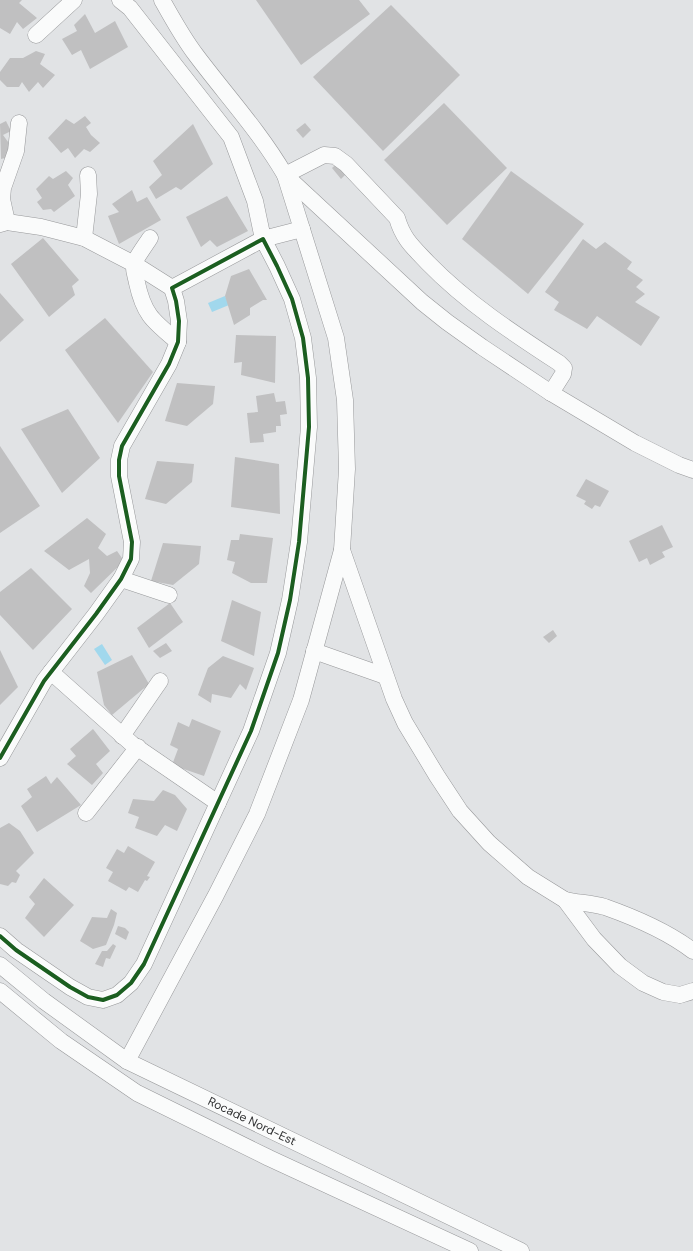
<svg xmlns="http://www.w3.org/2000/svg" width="693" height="1251" viewBox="0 0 693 1251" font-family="'DM Sans',sans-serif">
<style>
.water{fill:#a1d8ed}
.building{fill:#c0c0c1}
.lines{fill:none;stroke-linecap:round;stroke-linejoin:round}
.minor-casing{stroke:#97989a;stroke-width:17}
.minor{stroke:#fafbfb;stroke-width:16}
.cycleway-casing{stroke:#fff;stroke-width:6}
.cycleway{stroke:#1b5e20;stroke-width:4}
.labels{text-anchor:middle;stroke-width:4;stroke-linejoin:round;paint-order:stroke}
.street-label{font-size:12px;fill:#303132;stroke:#fff}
</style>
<rect width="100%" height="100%" fill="#e1e3e5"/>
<g class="water">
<path d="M225,296L229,305L212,312L208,303Z"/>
<path d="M102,644L112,660L105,665L94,649Z"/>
</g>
<g class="building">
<path d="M0,0H22L19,3L37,18L23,29L17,22L10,34L0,28Z"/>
<path d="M256,0H359L370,14L301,65Z"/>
<path d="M391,5L460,75L383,151L313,77Z"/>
<path d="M85,14L95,33L115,21L128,47L90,69L81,50L72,55L62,39L77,31L74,25Z"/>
<path d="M36,51L45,54L40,64L55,75L43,88L38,82L29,92L22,82L19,87H7L0,80V72L10,58H23Z"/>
<path d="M444,103L507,168L447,225L384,160Z"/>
<path d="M85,116L91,123L86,127L91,135L100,143L90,152L84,149L75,158L68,148L61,153L48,138L66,119L74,124Z"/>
<path d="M6,121L11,131L3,135L11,146L9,157L1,159L0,124Z"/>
<path d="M305,123L311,130L303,138L296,130Z"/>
<path d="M193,124L213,164L181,190L176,187L156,199L149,187L162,175L153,161Z"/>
<path d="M340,161L350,170L341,179L332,168Z"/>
<path d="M66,171L73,178L68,185L75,196L54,212L51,209L43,210L37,202L42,198L36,189L49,176L53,179Z"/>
<path d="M511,171L584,224L528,294L462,239Z"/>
<path d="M132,190L137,202L147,197L161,220L119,244L108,216L119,212L112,204Z"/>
<path d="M227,196L248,231L217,247L210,240L201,247L186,217Z"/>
<path d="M43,238L79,280L72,286L75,295L49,317L11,264Z"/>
<path d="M583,239L596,249L605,242L632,262L627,269L643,280L636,287L645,294L635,302L660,317L641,346L597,316L587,329L554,310L559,302L545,292Z"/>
<path d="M249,269L267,300H263L250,308V315L234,325L225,296L231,276Z"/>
<path d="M0,293L24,320L0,342Z"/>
<path d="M105,318L153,372L118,423L65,350Z"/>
<path d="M236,335L276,336L275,383L241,375L242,362L234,363Z"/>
<path d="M177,383L215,386L213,404L187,426L165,421Z"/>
<path d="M274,393L276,402L285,401L287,414L280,415L281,426H276V432L263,434L264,442L250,443L247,413L258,412L256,396Z"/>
<path d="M68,409L100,458L62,493L21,429Z"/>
<path d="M0,446L40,506L0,533Z"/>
<path d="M235,457L279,464L280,514L231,507Z"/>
<path d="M157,461L194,464L192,482L166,504L145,499Z"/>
<path d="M586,479L609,491L600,507L595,505L592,509L584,504L586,501L576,496Z"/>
<path d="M87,518L106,534L98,548L107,556L117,551L124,561L91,593L84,586L90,573L89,559L69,570L44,551Z"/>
<path d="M662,525L673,547L662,552L665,557L650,565L647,558L639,562L629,541Z"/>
<path d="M240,534L273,538L267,583H251L232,573L235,562L227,560L231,540H239Z"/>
<path d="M163,543L201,546L199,564L173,585L151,581Z"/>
<path d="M31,568L72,609L33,650L0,615V592Z"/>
<path d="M232,600L261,612L254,656L221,641Z"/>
<path d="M170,603L183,622L149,648L137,628Z"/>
<path d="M553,630L557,636L549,643L543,637Z"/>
<path d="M166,643L172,651L160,658L153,651Z"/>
<path d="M0,650L18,687L0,705Z"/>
<path d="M132,655L149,684L112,715L104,705L97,672Z"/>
<path d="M223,656L254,668L246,690L240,684L231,698L212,694L211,703L198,695L208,668Z"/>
<path d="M192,719L221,731L204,776L172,765L178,749L170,745L178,722L189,727Z"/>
<path d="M93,729L110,751L96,764L103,773L92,785L67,764L76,756L70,749Z"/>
<path d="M46,776L51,784L57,777L81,805L37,832L21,806L32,797L27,789Z"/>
<path d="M163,790L175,795L187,809L177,831L165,825L157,836L135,828L139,817L128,813L133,799L154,801Z"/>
<path d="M9,823L20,831L34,853L16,871L20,875L16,883L12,882L8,886L0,884V828Z"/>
<path d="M128,846L155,862L147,876L150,877L147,881L145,880L138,892L129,887L126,891L108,881L113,872L106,868L117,849L124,853Z"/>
<path d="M44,878L74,905L44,937L25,918L35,904L29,897Z"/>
<path d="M111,909L117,913L114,925L106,945L93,949L80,941L92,917L107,918Z"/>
<path d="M118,926L125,928L129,932L126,940L115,934Z"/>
<path d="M113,944L116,946L110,959L106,958L103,967L95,964L102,951H107Z"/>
</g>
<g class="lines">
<defs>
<g id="minor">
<path d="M120,0L130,8L231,137L255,201L263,239L302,229"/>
<path d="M162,0C172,18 183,38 196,55C226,95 260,132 285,175L422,302L447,322L482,347L551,393L635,443L679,465L693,470"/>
<path d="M36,35L74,0"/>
<path d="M7,222L2,199L3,188L16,151L19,123"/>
<path d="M0,224L7,222L41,227L84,238L134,264L172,288"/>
<path d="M84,238L89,194L88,175"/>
<path d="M150,238C147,243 135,259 134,264C133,270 136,277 137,283C144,315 153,321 178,342"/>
<path d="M342,550L394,699L405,723L437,776L460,811L489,843L528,877L565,900L594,939L620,966L643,983L663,992L680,995L693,991"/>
<path d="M121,579L169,595"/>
<path d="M314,651L385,676"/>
<path d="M51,672L132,744L218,803"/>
<path d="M122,736L160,681"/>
<path d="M0,758L44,681L96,614L121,579L131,559L132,542L119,476V460L122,446L169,364L178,342L179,321L176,301L172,288L263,239L277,266L292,299L303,338L308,378L309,427L299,542L290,600L278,653L251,731L144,964L131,983L117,995L103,1000L88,997L70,987L16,950L0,936"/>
<path d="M86,813L138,747"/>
<path d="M565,900C578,903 592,903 605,907C636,918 667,931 693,951"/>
<path id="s1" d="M0,965L44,1001L127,1061L521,1251"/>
<path d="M0,991L61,1041L137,1093L269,1158L470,1251"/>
<path d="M127,1061L216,895L257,814L301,700L342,550L347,469L345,400L336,338L285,175L324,155L335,156L346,164L397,218C403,239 413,247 428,263C467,303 513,333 559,363L564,368L563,374L551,393"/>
</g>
</defs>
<use href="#minor" class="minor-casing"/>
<use href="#minor" class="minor"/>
<defs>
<path id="cycleway" d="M0,758L44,681L96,614L121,579L131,559L132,542L119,476V460L122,446L169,364L178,342L179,321L176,301L172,288L263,239L277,266L292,299L303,338L308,378L309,427L299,542L290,600L278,653L251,731L144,964L131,983L117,995L103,1000L88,997L70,987L16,950L0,936"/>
</defs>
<use href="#cycleway" class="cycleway-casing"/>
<use href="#cycleway" class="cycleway"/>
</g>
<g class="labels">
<g class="street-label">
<text dy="4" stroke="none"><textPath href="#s1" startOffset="298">Rocade Nord-Est</textPath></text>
</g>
</g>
</svg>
